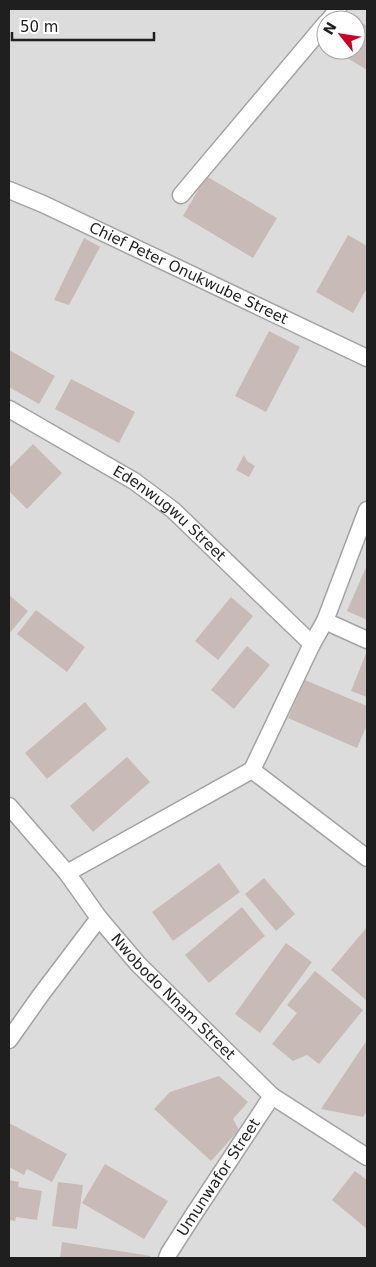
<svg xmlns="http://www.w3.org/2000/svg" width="376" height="1267" viewBox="0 0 376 1267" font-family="'DejaVu Sans',sans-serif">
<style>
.residential{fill:#dddcdc;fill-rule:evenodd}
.building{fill:#c8bbb7}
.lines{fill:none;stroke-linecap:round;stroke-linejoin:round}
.minor-casing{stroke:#a3a3a3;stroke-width:19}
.minor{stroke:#fff;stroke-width:16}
.labels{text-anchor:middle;stroke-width:5;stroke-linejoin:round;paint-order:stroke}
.street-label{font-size:15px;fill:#1f1f1f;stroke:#fff}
</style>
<rect width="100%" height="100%" fill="#f0eae4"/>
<path class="residential" d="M9,9H367V1258H9ZM326,20H356V50H326Z"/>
<g class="building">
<path d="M352,17L367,26V70L334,50H356V20H351Z"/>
<path d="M206,176L277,218L253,258L183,216Z"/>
<path d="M348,235L367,246V288L353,313L316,292Z"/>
<path d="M84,238L100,247L69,305L54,300Z"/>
<path d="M269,331L300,347L266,412L235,396Z"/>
<path d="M9,350L55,376L39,404L9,387Z"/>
<path d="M71,379L135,412L119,443L55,409Z"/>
<path d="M33,444L62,473L27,509L9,491V468Z"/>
<path d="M244,455L247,461L255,466L249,477L236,470Z"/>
<path d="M367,565V620L347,611Z"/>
<path d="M9,595L28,611L9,634Z"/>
<path d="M231,597L253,616L218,660L195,641Z"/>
<path d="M36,610L85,647L67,672L17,634Z"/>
<path d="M247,646L270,665L234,709L211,690Z"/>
<path d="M367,651V697L351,691Z"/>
<path d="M305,680L367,706V725L357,748L288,718Z"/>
<path d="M85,702L107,729L47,779L25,753Z"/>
<path d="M127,757L150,782L93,832L70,806Z"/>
<path d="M219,863L240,892L173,941L152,912Z"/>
<path d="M264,878L295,914L276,931L245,894Z"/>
<path d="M242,907L265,936L209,983L185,955Z"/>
<path d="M367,927V999L366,1000L331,970Z"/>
<path d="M286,943L312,962L260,1033L235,1014Z"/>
<path d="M315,971L363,1010L319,1064L307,1055L293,1061L272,1044L297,1013L287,1005Z"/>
<path d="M367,1040V1111L363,1117L321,1109Z"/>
<path d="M219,1076L248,1102L233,1119L239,1130L211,1161L154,1109L170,1092Z"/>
<path d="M9,1123L67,1154L52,1182L27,1169L24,1175L9,1167Z"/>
<path d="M105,1164L168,1201L144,1239L82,1203Z"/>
<path d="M355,1171L367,1180V1229L332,1200Z"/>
<path d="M9,1180L19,1182L18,1187L42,1191L37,1220L16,1217L15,1221L9,1220Z"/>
<path d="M58,1182L83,1185L77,1229L52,1226Z"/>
<path d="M62,1242L151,1256L150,1258H60Z"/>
</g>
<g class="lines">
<defs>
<g id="minor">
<path d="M329,20L338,9"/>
<path id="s1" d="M9,190L43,204L367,358"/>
<path d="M181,195L326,23"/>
<path id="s2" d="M9,409L134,481L173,510L312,644"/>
<path d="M325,621L367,640"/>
<path d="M252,770L367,858"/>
<path id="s3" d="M9,806L67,873L99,918L138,964L272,1096L367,1157"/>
<path d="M67,873L252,770L312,644L325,621L367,510"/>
<path d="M9,1040L40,996L99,918"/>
<path id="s4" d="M167,1258L169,1253L194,1214L272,1096"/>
</g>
</defs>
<use href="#minor" class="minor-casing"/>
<use href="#minor" class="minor"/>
</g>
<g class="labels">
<g class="street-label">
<text dy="5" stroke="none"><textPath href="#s1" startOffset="198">Chief Peter Onukwube Street</textPath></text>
<text dy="5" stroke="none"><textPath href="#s2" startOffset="192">Edenwugwu Street</textPath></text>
<text dy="5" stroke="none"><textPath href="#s3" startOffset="252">Nwobodo Nnam Street</textPath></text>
<text dy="5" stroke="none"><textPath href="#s4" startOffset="96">Umunwafor Street</textPath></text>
</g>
</g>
<rect width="376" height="1267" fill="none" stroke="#1f1f1f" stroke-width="20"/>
<g transform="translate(341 35) rotate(300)"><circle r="24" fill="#ffffff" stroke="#a5a5a5"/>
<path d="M0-4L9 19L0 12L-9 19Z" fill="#cd0025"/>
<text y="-8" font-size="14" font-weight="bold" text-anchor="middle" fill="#1f1f1f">N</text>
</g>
<path d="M12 32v8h142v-8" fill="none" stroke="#1f1f1f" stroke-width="2.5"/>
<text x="20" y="32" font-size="15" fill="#1f1f1f" stroke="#ffffff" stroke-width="4" paint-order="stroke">50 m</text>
</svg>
